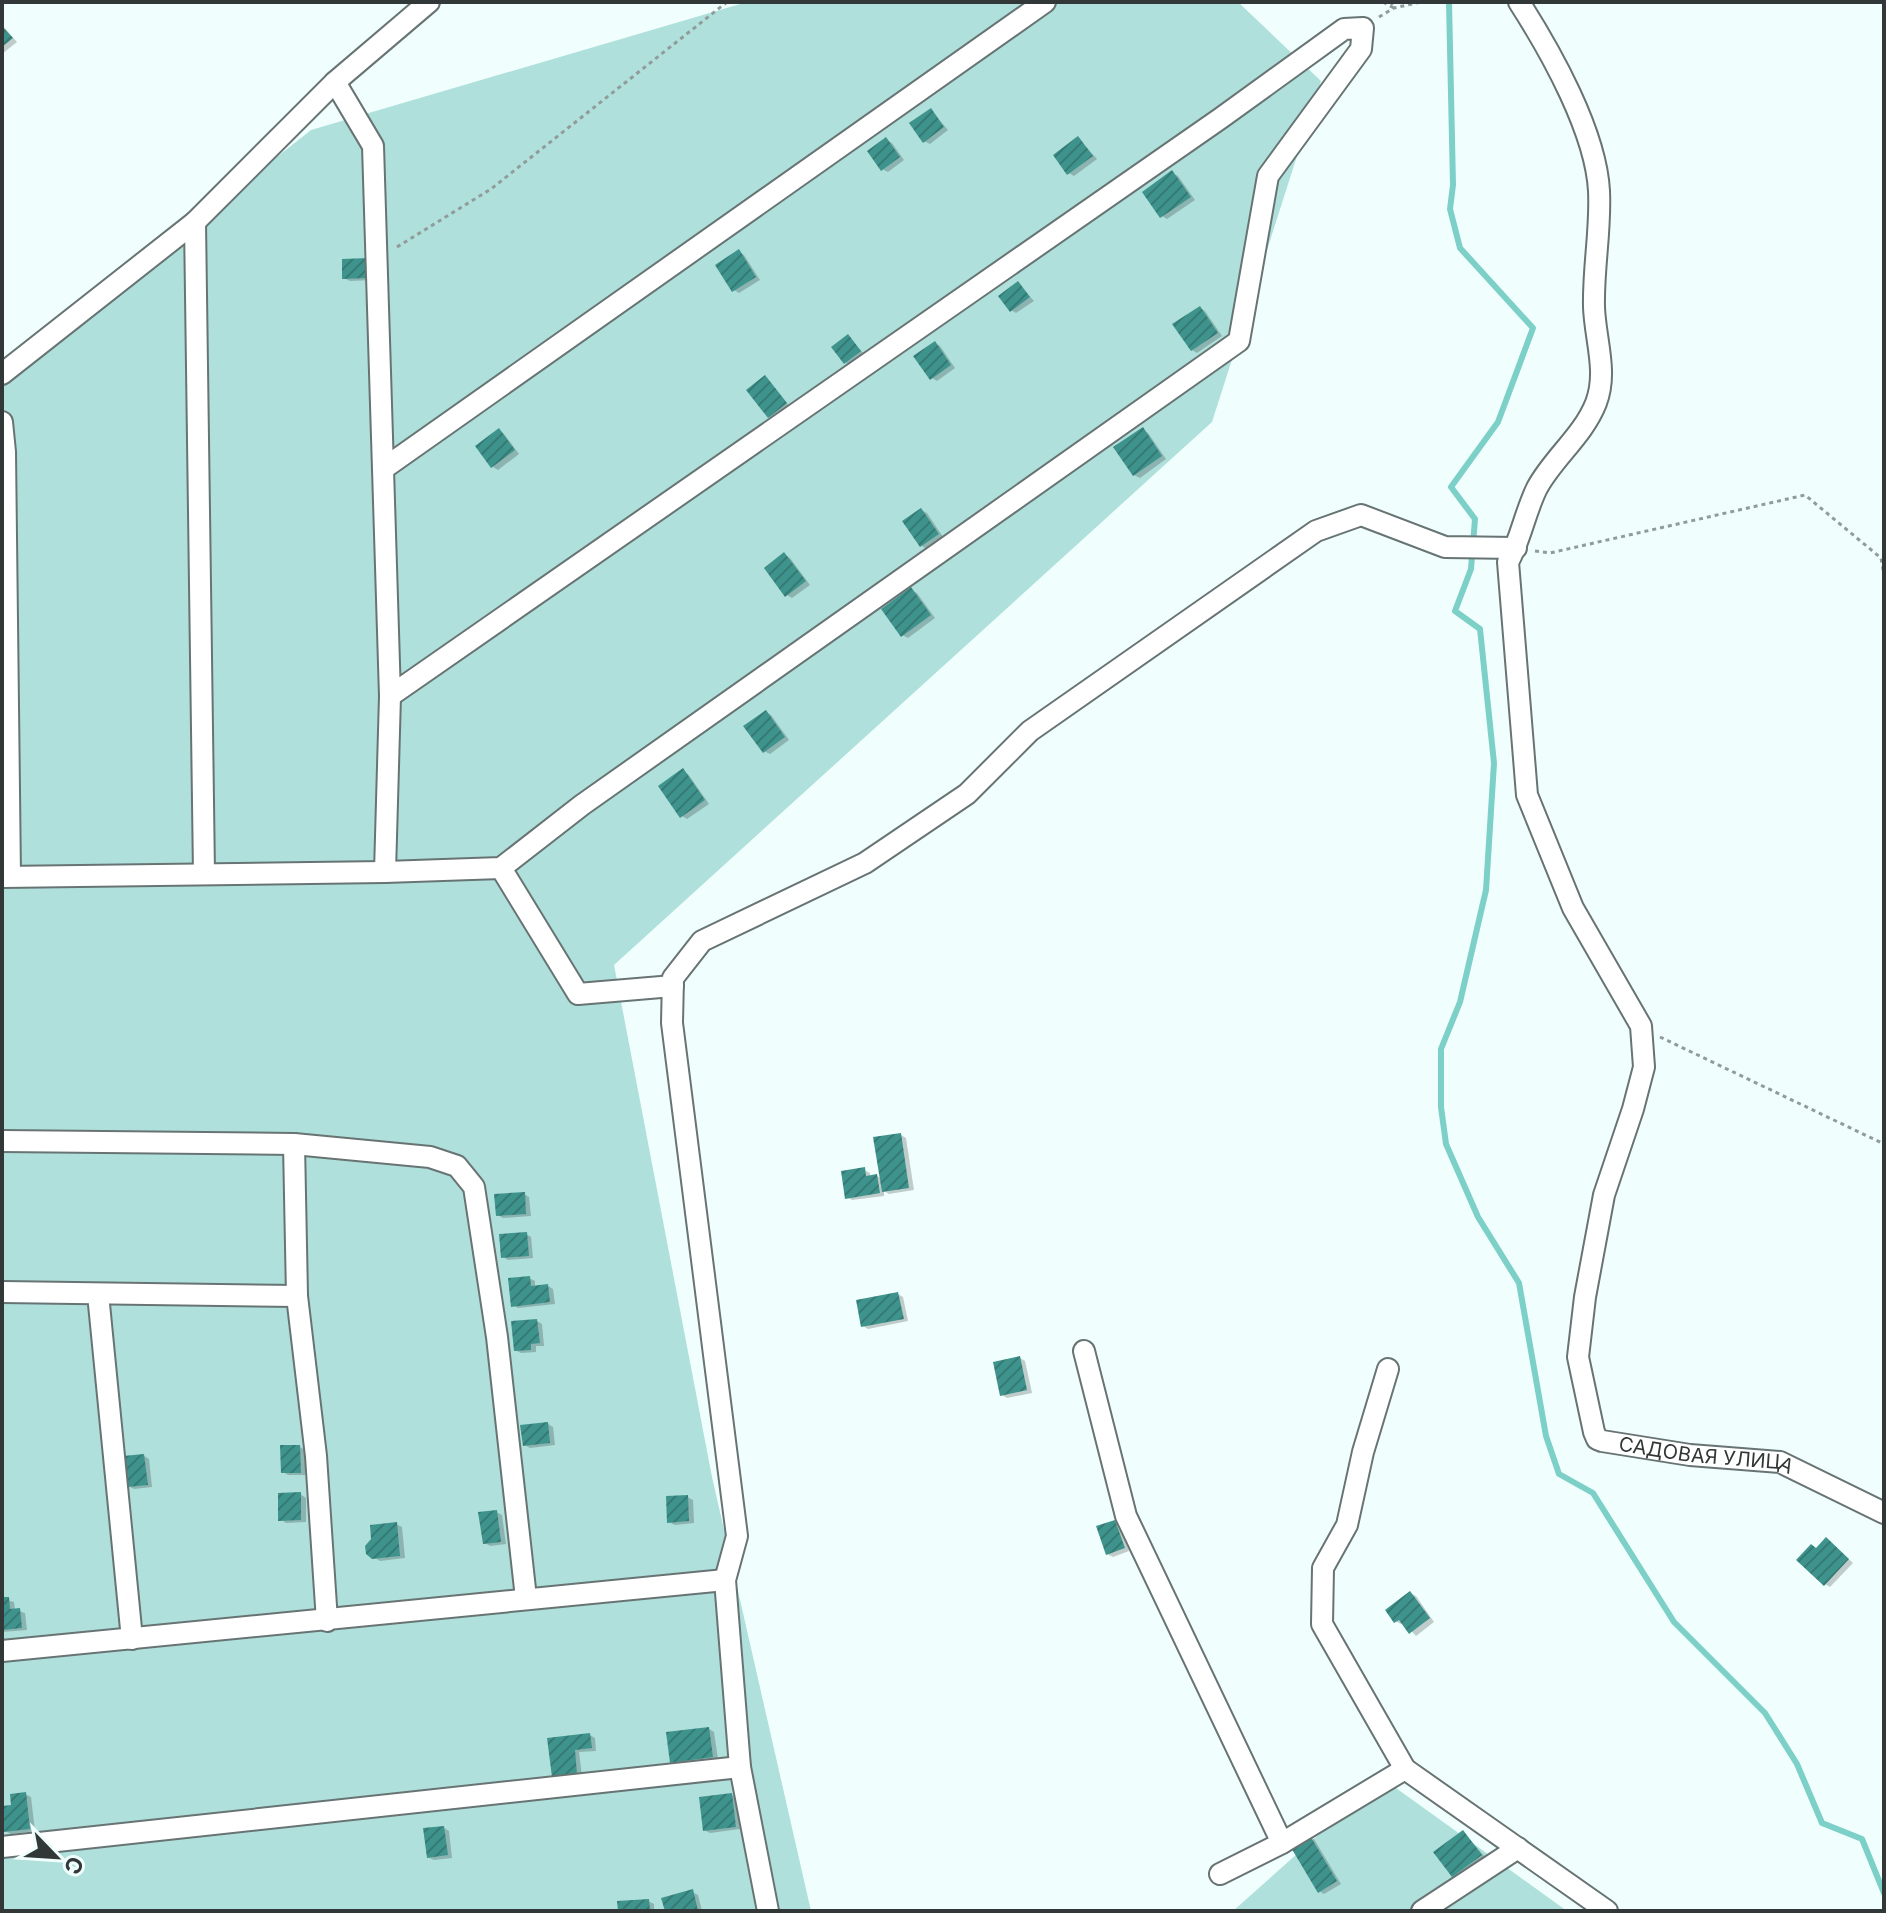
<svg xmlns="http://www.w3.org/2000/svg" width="1886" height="1913" viewBox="0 0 1886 1913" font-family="Inter,sans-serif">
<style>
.garden{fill:#afe0db}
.shadow{fill:#0003}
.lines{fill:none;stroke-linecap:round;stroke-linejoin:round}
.stream{stroke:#7cd0c8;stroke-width:6}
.building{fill:url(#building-hatch)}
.minor-casing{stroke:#677473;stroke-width:24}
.path{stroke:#919c9a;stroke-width:3;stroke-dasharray:4 4;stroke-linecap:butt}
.minor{stroke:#fff;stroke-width:20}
.labels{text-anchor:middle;stroke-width:7;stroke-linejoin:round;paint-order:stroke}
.street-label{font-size:20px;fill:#323837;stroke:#f0fffd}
</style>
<defs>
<pattern id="building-hatch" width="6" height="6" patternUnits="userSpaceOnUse" patternTransform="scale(2)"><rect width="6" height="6" fill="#3e948d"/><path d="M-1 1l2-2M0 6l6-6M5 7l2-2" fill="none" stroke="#357a74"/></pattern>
</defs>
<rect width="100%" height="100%" fill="#f0fffd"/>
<g class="garden">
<path d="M747,2H1238L1321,81L1212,422L614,965L712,1477L811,1911H2V374L311,130Z"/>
<path d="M1382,1778L1567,1911H1233Z"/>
</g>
<g class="shadow">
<path d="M2,25L17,42L2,54Z"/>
<path d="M931,110L948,130L930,144L924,141Z"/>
<path d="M1078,138L1097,159L1074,176L1069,173Z"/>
<path d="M886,140L892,143L904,160L888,172L882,169Z"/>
<path d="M1172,173L1178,176L1195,200L1167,219L1162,216Z"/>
<path d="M739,252L744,255L760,280L739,293L734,290Z"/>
<path d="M367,260L373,280L350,281L344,278Z"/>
<path d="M1018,283L1034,301L1016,313L1011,310Z"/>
<path d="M1200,308L1205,311L1222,336L1197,353L1192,350Z"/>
<path d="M848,337L865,355L851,366L846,363Z"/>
<path d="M935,343L940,346L955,368L937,381L932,378Z"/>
<path d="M765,378L790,407L774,420L769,417Z"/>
<path d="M499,430L504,434L519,454L498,470L493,467Z"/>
<path d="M1143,430L1148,433L1166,459L1140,478L1134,475Z"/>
<path d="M921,510L927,513L943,537L927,549L922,546L905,522Z"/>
<path d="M784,555L790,558L810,585L792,598L787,595Z"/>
<path d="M911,590L917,593L935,618L908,638L902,635Z"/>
<path d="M766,712L771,715L789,740L770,754L764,751Z"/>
<path d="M683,771L688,774L709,804L687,819L682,816Z"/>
<path d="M901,1135L906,1138L914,1190L889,1194L884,1191V1196L852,1200L847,1197L864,1170L870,1173V1177L877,1176L882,1179Z"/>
<path d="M524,1194L529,1197L531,1216L503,1218L498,1215Z"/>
<path d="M526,1234L531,1237L533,1258L508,1260L503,1257Z"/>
<path d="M529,1278L535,1281V1287L548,1286L553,1289L555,1304L518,1308L513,1305Z"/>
<path d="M898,1294L903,1297L908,1321L868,1329L863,1326Z"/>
<path d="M537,1321L542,1324L544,1346H536V1352L521,1353L515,1350Z"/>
<path d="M1020,1358L1025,1361L1032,1393L1007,1398L1002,1395Z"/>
<path d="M548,1424L553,1427L555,1445L530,1448L525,1445Z"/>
<path d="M300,1447L305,1450V1475H288L283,1472Z"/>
<path d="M144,1456L149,1459L152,1487L134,1489L128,1486Z"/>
<path d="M300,1494L306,1498V1522L286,1523L280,1519Z"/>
<path d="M687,1497L693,1500L694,1523L675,1525L669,1522Z"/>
<path d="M496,1512L502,1515L506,1544L490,1546L485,1543Z"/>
<path d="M1115,1522L1120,1525L1129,1551L1113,1557L1107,1554Z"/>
<path d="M396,1524L402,1527L405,1558L380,1561L374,1557Z"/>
<path d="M1831,1543L1853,1563L1830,1587L1825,1584Z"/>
<path d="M1410,1593L1416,1596L1434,1622L1416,1636L1403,1622L1401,1624L1395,1621Z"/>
<path d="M2,1599L14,1602L15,1610L25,1613L27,1630L2,1632Z"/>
<path d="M709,1729L714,1732L718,1759L677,1764L672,1761Z"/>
<path d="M590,1735L595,1738L596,1751L579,1752L582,1776L559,1779L554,1776L550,1740Z"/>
<path d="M25,1794L31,1797L35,1831L11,1834L5,1831L14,1806Z"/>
<path d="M732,1795L737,1798L740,1829L710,1833L704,1830Z"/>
<path d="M444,1828L449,1831L452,1858L434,1860L428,1857Z"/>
<path d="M1463,1832L1486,1858L1459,1879L1453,1876Z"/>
<path d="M1309,1836L1314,1839L1341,1884L1324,1894L1319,1891Z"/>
<path d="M692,1892L698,1895L702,1911H667Z"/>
<path d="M648,1901L654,1904V1911H620Z"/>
</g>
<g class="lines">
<path class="stream" d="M1449,2L1453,185L1450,209L1460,248L1533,328L1498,422L1451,487L1475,519L1471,569L1455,611L1480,629L1494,763L1486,890L1460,1002L1441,1049V1107L1446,1144L1478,1217L1519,1283L1546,1436L1559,1474L1593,1493L1674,1622L1765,1713L1797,1764L1822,1823L1862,1839L1884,1893"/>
</g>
<g class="building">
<path d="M2,26L13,38L2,47Z"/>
<path d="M931,108L944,127L923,143L909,123Z"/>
<path d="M1078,136L1093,156L1067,175L1053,155Z"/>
<path d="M886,137L900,157L881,171L867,151Z"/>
<path d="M1172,170L1191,197L1160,218L1142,192Z"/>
<path d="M739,249L756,277L732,292L715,265Z"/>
<path d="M368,258L369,278L342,279V259Z"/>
<path d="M1018,281L1030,297L1010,312L998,296Z"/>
<path d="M1200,306L1218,333L1191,351L1172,324Z"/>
<path d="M848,334L861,351L844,364L831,347Z"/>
<path d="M935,341L951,365L930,380L913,356Z"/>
<path d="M765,375L787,403L768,418L746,390Z"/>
<path d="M1143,427L1162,456L1133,476L1113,447Z"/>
<path d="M499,428L515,450L491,468L475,446Z"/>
<path d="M921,508L939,534L920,547L902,521Z"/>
<path d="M784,552L806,581L785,597L764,568Z"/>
<path d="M911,587L931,615L901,637L881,609Z"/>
<path d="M766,710L785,737L763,753L743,726Z"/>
<path d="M683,768L705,800L680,818L658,786Z"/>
<path d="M901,1133L909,1188L882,1192L873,1137Z"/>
<path d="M865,1167L866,1176L877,1174L880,1193L845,1199L841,1171Z"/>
<path d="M525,1192L526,1214L496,1216L494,1194Z"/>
<path d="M527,1232L529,1256L501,1258L499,1234Z"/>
<path d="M530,1276L531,1286L548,1284L550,1302L511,1307L508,1278Z"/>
<path d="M898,1292L904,1319L861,1327L856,1300Z"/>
<path d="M537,1319L540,1343L531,1344V1350L514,1351L511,1321Z"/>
<path d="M1020,1356L1027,1390L1000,1396L993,1362Z"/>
<path d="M548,1422L550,1443L523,1446L520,1425Z"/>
<path d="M280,1445H300L301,1473H281Z"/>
<path d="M144,1454L148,1485L127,1487L123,1456Z"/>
<path d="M301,1492V1520L278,1521V1493Z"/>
<path d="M688,1495L689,1521L667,1523L666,1496Z"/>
<path d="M497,1510L501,1542L483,1544L478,1512Z"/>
<path d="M1115,1520L1125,1548L1106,1555L1096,1526Z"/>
<path d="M397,1522L400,1556L372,1559L366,1554L365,1546L371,1539L370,1525Z"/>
<path d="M1826,1537L1849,1559L1824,1586L1796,1560L1811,1544L1816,1548Z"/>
<path d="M1410,1591L1430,1618L1409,1634L1399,1620L1394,1623L1385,1610Z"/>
<path d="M2,1597H9L10,1609L20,1608L22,1628L2,1630Z"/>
<path d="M709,1727L713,1757L670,1763L666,1732Z"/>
<path d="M590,1733L592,1748L575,1750L577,1774L552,1777L547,1738Z"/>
<path d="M26,1792L30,1829L3,1832L2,1806L11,1805L10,1794Z"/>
<path d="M732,1793L736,1827L703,1831L699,1797Z"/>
<path d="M444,1826L448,1855L427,1858L423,1828Z"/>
<path d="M1463,1830L1482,1855L1452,1877L1433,1852Z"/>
<path d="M1309,1834L1337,1881L1318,1893L1290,1846Z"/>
<path d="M693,1889L698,1911H665L661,1898Z"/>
<path d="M649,1899L650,1911H618L617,1901Z"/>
</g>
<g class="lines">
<defs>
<g id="minor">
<path id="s1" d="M1519,2C1551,52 1596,132 1599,191C1601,230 1593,268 1594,307C1595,339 1608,372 1596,403C1583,436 1553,458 1537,488C1525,512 1521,539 1508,562L1527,795L1573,908L1641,1026L1644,1067L1633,1109L1604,1195L1585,1297L1578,1357L1594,1432L1597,1439L1602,1441L1690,1455L1780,1462L1884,1513"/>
<path d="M335,82L373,146L383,469"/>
<path d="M195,222L204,874"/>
<path d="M2,374L195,222L335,82L429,2"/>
<path d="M2,422L5,452L10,876"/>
<path d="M501,868L578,994L673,986"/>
<path d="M385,872L390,696"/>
<path d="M2,877L385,872L501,868L582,805L1239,341L1268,176L1361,49L1363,28L1344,29L1221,118L390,696L383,469L1045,2"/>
<path d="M2,1141L294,1144L430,1157L457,1166L474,1187L497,1337L526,1598"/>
<path d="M294,1144L297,1296L316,1456L327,1621"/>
<path d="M2,1292L297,1296"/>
<path d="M98,1294L132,1639"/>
<path d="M1084,1351L1126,1516L1282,1843"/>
<path d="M1388,1369L1363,1452L1347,1525L1323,1568L1322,1624L1405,1769L1607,1911"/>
<path d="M2,1651L725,1580"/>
<path d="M2,1847L740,1767"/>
<path d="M1220,1874L1282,1843L1405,1769"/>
<path d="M768,1911L740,1767L725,1580L737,1536L672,1023L673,978L702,941L865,863L967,794L1030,731L1316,531L1361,515L1445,547L1516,548"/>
<path d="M1422,1911L1518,1848"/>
</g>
</defs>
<use href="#minor" class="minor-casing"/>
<g class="path">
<path d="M1383,2L1394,8L1391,2"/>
<path d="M1379,17L1394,8L1421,2"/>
<path d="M397,247L491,189L727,2"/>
<path d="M1535,551L1550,553L1805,495L1881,558L1884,575"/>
<path d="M1660,1037L1884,1144"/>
</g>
<use href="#minor" class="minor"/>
</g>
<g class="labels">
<g class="street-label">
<text dy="7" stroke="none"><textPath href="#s1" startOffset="1630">САДОВАЯ УЛИЦА</textPath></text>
</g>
</g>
<rect width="1886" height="1913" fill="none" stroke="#323837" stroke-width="8"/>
<g transform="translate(56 1857) rotate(115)" stroke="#f0fffd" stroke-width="6" paint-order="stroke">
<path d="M0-6L14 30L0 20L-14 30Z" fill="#323837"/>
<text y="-12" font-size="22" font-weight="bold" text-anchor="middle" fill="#323837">С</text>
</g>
</svg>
